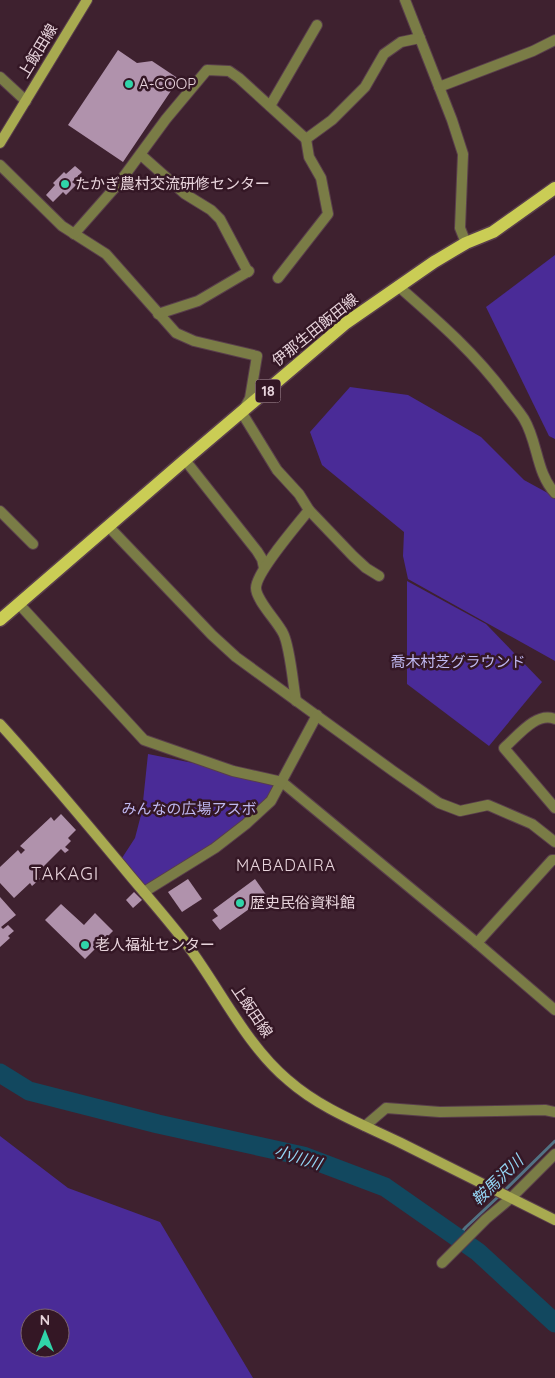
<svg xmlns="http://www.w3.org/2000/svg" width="555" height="1378" viewBox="0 0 555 1378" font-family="Quicksand,'Noto Sans JP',sans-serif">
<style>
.green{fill:#4a2b97;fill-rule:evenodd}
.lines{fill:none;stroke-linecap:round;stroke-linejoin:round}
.stream{stroke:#527284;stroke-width:3}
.river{stroke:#12485f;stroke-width:19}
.building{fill:#b092ac}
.minor-casing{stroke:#593e4b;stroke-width:12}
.tertiary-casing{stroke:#593e4b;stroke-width:12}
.secondary-casing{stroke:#593e4b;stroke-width:12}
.primary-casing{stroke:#593e4b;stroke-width:15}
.minor{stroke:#7a7c46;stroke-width:10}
.tertiary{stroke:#7a7c46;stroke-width:10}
.secondary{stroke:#a8aa50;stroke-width:10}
.primary{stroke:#cacd55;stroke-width:12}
.poi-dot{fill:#30d4a9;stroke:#341725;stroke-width:2}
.labels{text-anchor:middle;stroke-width:5;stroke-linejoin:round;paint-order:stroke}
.shield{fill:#341725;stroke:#b29ba5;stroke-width:1}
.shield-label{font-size:14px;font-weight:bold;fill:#e8d4dc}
.street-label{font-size:15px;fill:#e8d4dc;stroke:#341725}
.poi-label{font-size:15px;fill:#e8d4dc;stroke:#341725;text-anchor:start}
.park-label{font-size:15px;fill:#bfb8f0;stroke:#341725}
.neighbourhood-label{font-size:16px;letter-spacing:1px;fill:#e8d4dc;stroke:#341725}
.water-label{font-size:16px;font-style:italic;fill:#93d4f3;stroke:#341725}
.quarter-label{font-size:18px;letter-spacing:1px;fill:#e8d4dc;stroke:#341725}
</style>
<rect width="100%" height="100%" fill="#3e212f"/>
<g class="green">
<path d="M555,255V439L549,436L486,307Z"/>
<path d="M350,387L408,395L481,437L524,480L555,497V661L408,579L403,556L404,532L322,465L310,432Z"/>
<path d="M407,581L486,624L542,682L489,746L407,684Z"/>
<path d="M148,754L233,771L279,783L252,818L144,892L122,858L135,838L142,811Z"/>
<path d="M0,1136L68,1188L160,1222L253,1378H0ZM30,1318H60V1348H30Z"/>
</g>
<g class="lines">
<g class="stream">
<path d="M504,1191L555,1141"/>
<path d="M457,1237L466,1227L499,1196"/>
</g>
<path class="river" d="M0,1073L29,1091L158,1124L303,1156L385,1187L478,1252L555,1323"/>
</g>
<g class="building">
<path d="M118,50L137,63L152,61L179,79L123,162L68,125Z"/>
<path d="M75,166L82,172L72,182L76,185L66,195L63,192L53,202L46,195L55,185L53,183L64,172L66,174Z"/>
<path d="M61,814L76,830L68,838L71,841L65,847L69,850L65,853L61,849L36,874L40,879L32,886L30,883L14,898L0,883V867L18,850L21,854L25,850L20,846L51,817L54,821Z"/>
<path d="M188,879L202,899L182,912L168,892Z"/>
<path d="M255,879L267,896L220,930L212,920L218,916L213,910Z"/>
<path d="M134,892L142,900L133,908L126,900Z"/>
<path d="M0,897L16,915L1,927L3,929L8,925L14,931L8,936L10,938L0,947Z"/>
<path d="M61,904L84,925L95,913L113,931L85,959L45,920Z"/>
</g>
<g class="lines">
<defs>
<g id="minor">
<path d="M405,0L452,120L463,154L460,228L466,243"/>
<path d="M0,77L26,101"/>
<path d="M439,87L533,51L555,40"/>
<path d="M270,106L317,25"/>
<path d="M141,155L185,194L211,210L220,219L248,272"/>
<path d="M0,165L62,226L106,254L176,333L194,341L257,356L250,398L242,413L277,470L299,494L309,510L353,556L366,568L379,576"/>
<path d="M74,234L119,183L166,119L207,70L229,71L239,78L306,139L332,120L365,87L384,54L401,42L420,38"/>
<path d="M278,278L328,214L321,178L309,157L306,139"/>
<path d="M398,286C438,321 474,352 506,395C512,403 519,411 524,419C538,442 536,473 555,493"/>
<path d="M158,314L198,301L249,271"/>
<path d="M185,460L257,551L262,559L264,568"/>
<path d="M0,511L33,544"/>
<path d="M108,526L212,635L236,657L393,771L439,803L460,811L488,805L532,824L555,842"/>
<path d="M296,701C293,684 290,646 283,633C277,621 256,600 256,588C256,572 298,524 309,510"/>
<path d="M555,719C536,711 517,737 504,748L555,808"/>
<path d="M282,782L477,943L555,1010"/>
<path d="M144,892L215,848L246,824L271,801L317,715"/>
<path d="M477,943L552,860H555"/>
<path d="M365,1126L386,1108L440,1112L545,1110L555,1112"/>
<path d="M442,1263L486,1219L511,1198L555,1154"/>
</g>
<path id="tertiary" d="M19,604L144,740L233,771L282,782"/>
<g id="secondary">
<path d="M0,143L87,0"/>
<path d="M0,724C42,770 82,818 122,866C144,893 167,918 188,946C220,989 247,1046 288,1080C321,1109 362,1124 401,1143C453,1169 504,1195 555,1220"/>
</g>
<path id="primary" d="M0,620L185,460L346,323L434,262L466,243L493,232L555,188"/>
</defs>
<use href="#minor" class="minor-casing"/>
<use href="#tertiary" class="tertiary-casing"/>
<use href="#secondary" class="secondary-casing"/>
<use href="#primary" class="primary-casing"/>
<use href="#minor" class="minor"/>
<use href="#tertiary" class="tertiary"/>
<use href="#secondary" class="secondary"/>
<use href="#primary" class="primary"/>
</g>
<g class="poi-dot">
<circle cx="129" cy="84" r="5"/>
<circle cx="65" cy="184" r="5"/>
<circle cx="240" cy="903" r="5"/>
<circle cx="85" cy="945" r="5"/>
</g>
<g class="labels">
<rect class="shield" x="255.5" y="379.5" width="25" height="23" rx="4"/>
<g class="shield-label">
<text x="268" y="396">18</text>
</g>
<g class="street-label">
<text transform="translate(38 51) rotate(-59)" y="5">上飯田線</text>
<text transform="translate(315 330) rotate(-39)" y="5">伊那生田飯田線</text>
<text transform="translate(252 1011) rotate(56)" y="5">上飯田線</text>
</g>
<g class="poi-label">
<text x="139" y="89">A-COOP</text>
<text x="75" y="189">たかぎ農村交流研修センター</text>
<text x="250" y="908">歴史民俗資料館</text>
<text x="95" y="950">老人福祉センター</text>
</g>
<g class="park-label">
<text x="458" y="667">喬木村芝グラウンド</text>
<text x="189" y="814">みんなの広場アスボ</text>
</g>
<g class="neighbourhood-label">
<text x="286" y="871">MABADAIRA</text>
</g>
<g class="water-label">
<text transform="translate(298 1157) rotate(17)" y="6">小川川</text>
<text transform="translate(497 1180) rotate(-44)" y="6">鞍馬沢川</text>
</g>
<g class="quarter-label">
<text x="65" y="880">TAKAGI</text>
</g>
</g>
<g transform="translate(45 1333)"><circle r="24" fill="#341725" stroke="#7c636e"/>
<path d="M0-4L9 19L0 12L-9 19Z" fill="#30d4a9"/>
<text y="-8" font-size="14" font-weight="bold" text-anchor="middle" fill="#e8d4dc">N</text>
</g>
</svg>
